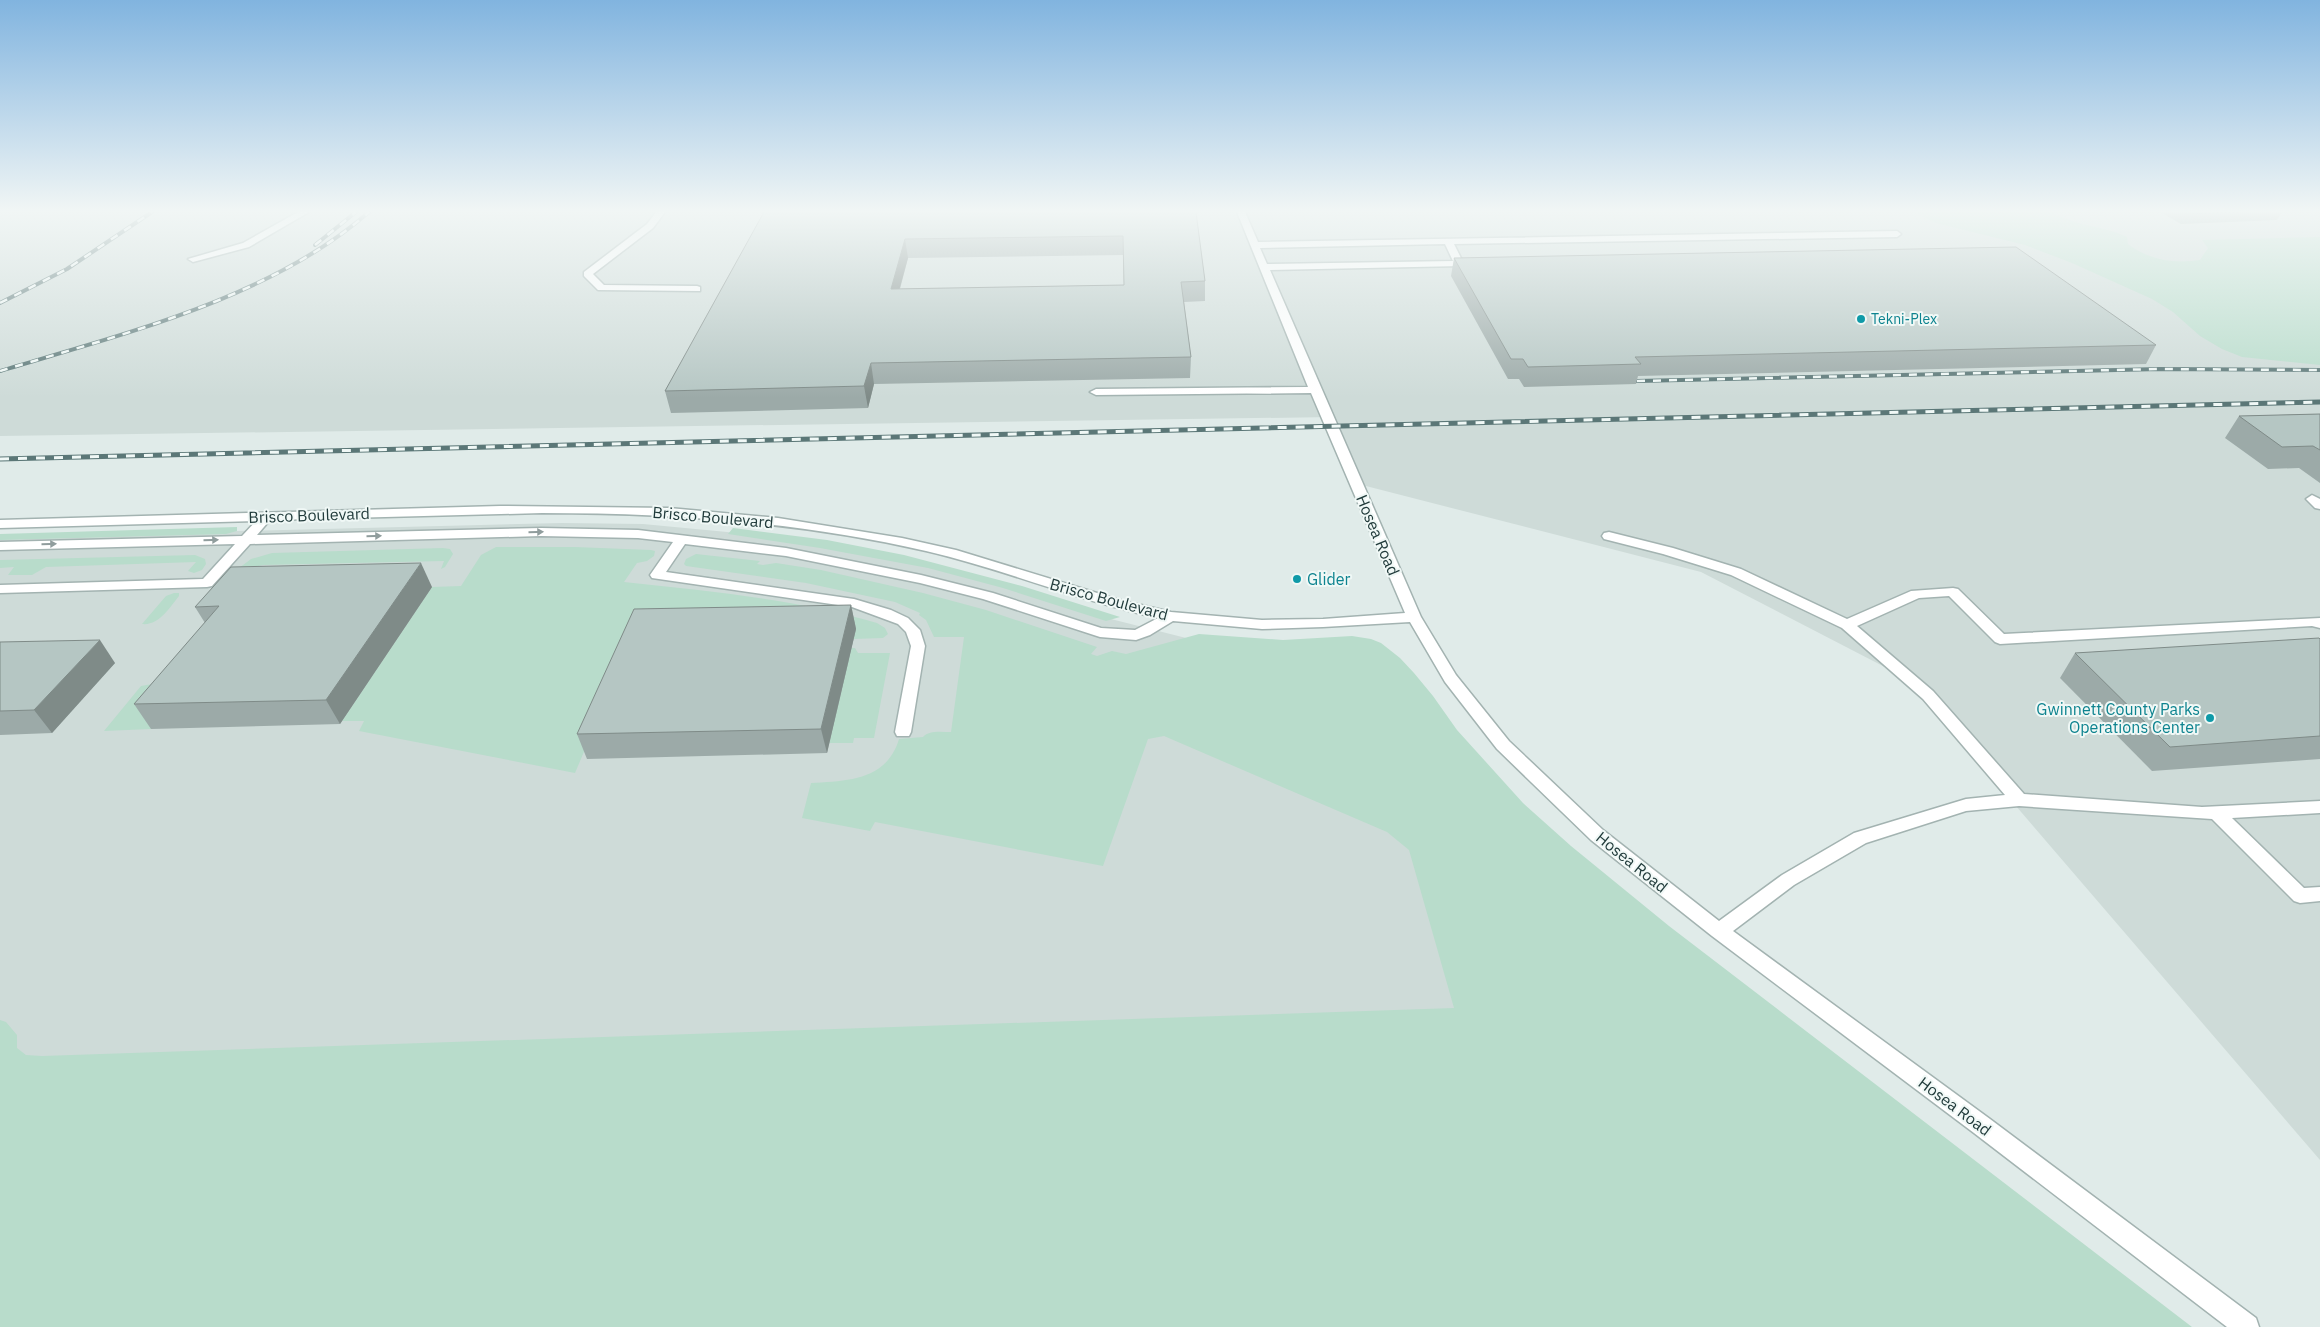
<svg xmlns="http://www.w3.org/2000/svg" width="2320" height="1327" viewBox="0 0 2320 1327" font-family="'IBM Plex Sans',sans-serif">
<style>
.built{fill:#cedbd8}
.green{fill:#b8dccb}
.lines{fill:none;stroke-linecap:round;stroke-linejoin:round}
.minor-casing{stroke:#a3b3b1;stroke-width:3}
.minor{fill:#fff;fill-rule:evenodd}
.rail-far1-casing{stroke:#5b7777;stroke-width:4}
.rail-casing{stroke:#5b7777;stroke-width:5}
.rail-far1{stroke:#f0f8f6;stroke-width:2.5;stroke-dasharray:8;stroke-linecap:butt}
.rail{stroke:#f0f8f6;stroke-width:3;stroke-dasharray:9;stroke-linecap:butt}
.wall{fill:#9caaa8;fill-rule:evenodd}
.shaded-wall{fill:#7f8b88}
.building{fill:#b5c6c3;stroke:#7f8b88;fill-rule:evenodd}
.oneway{fill:#909d9d}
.culture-dot{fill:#0f9aa8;stroke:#f0f8f6;stroke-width:2}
.labels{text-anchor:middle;stroke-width:4;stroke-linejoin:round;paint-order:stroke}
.far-culture-label{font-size:14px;fill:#0d838f;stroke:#f0f8f6;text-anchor:start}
.street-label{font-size:16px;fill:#213b3b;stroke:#f0f8f6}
.culture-label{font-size:16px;fill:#0d838f;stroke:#f0f8f6;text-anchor:start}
</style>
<rect width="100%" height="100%" fill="#e0ebe9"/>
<g class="built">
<path d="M0,212H2320V1160L1906,678L1701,572L1362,485L1333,417L0,436Z"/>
<path d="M562,523L643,524L790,538L936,567L1103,617L1194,640L1568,888L1996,1222L0,1327V537Z"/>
</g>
<g class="green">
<path d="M1911,212H2052C2077,227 2102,225 2127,237L2128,244C2149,260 2174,264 2200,260L2208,248L2202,240L2320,237V365L2242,357L2222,349L2200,336L2173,312L2152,299L2072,263L2025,245L1936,223C1927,219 1921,214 1911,212Z"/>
<path d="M237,527V531L226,534L0,540V534Z"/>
<path d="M733,528L827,540L904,555L1022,586L1120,617L1106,621L1003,588L928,568L820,548L728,534Z"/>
<path d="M496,547H575L651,550L655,551L654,556L647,561L637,563L624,582C708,591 795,599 877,623L885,628L888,634L883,638L853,639L855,629L594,728L575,773L359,731L364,721H342L432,587L461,586L481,555Z"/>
<path d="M443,548L450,549L453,554L445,567L441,569L444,561L263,565L235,571L251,559L272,553Z"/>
<path d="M696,554L760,561L757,564L763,565L776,563L821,570L923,593L986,610L1097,647L1091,654L1097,656L1112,651L1126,654L1199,634L1283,640L1352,636L1371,639L1381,643L1400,658L1414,673L1433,696L1457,730L1523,803L1571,846L1669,926L2192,1327H0V1020L6,1022L17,1035V1048L26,1055L42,1056L1454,1008L1409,850L1387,832L1164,736L1148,739L1103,866L875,822L870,831L802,818L811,783C848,781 887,780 899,739L923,737C929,730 941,732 951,732L964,637H934L926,620L919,615L920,613L895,602L806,583L686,566L684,564L686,559Z"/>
<path d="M195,555L205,559L206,564L202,570L194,573L188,571L196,562L46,567L32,575H8L14,567L0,568V560Z"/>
<path d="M174,593H179V596C170,607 159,626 142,624L166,596Z"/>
<path d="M851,648H855L858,653H890L874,738H854L853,743H829Z"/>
<path d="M152,684L151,729L104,731L141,686Z"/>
</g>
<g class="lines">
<defs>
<g id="minor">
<path d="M298,212H309L249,247L193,262L188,259L243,243Z"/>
<path d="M656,212H665L653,228L593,274L604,285L697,286L700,287V291L598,290L584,276V272L647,224Z"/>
<path d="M1237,212H1245L1258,242L1897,231L1901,234L1897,237L1454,244L1464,264L1462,266L1270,270L1421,617L1456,675L1509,741L1603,830L1719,921L1782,875L1854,833L1966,799L2005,795L1923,699L1842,628L1731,575L1663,554L1604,539L1602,536L1604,533L1609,532L1673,548L1741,569L1847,619L1911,591L1953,588L1958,589L2004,634L2320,618V628L2312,626L2000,644L1995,642L1949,596L1919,598L1857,626L1933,691L2024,794L2202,807L2320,801V813L2232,818L2304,888L2320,887V901L2300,903L2294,901L2212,819L2019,806L1966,811L1866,843L1794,885L1733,931L1990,1119L2256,1318L2259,1327H2227L1974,1133L1712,936L1591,840L1497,749L1445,682L1410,622L1323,627L1262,629L1173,621L1150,635L1136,640L1100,637L983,599L920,583L786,556L685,544L666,572L854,599L891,610L908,618L920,630L925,646L911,732L909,736H897L895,732L911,646L906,632L898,624L852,607L652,578L650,575L673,542L638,538L541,536L250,544L212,586L207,587L0,593V585L203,579L235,544L0,550V542L242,536L256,521L0,528V520L500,506L669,508L778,518L902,538L956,550L1120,600L1171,612L1262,620L1323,619L1405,613L1311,393L1096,395L1090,392L1096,389L1308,387ZM1445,244L1453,261L1267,264L1260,248ZM542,513C671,513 800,522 926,551C1004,569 1079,601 1158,618L1135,630L1101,628L993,593L921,575L786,548L638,530L541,528L257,535L270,520Z"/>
<path d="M2312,495L2320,499V509L2315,508L2306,499Z"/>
</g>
</defs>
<use href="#minor" class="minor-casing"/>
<use href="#minor" class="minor"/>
<defs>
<g id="rail-far1">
<path d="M315,245L356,212"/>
<path d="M0,303L67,269L152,212"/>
<path d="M0,371C123,334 271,298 369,212"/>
<path d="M1637,381L2160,369L2320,370"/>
</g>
<path id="rail" d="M0,459L2320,402"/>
</defs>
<use href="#rail-far1" class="rail-far1-casing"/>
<use href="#rail" class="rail-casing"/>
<use href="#rail-far1" class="rail-far1"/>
<use href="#rail" class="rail"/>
</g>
<g class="wall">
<path d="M764,212H1196L1205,281V301L1184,302L1191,357L1190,378L874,384L868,408L671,413L665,391ZM1123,255L1124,285L900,289L908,258Z"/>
<path d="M2160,212H2282L2277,220L2181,224Z"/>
<path d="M1454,258L2156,345L2146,364L1638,376L1636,384L1524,387L1519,379H1508L1451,276Z"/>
<path d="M2320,414V483L2299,468L2268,469L2225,438L2239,416Z"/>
<path d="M432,587L340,724L151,729L134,704L205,623L195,607Z"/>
<path d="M851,605L856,629L827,753L587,759L577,734Z"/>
<path d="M2320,639V759L2152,771L2060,678L2075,653Z"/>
<path d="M0,642L115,663L52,733L0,735Z"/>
</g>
<g class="shaded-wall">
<path d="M905,239L908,258L894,309L891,289Z"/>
<path d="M871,363L874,384L868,408L864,386Z"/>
<path d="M421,563L432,587L340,724L326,700Z"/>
<path d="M851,605L856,629L827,753L821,729Z"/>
<path d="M100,640L115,663L52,733L34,710Z"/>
</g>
<g class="building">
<path d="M764,212H1196L1205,281L1181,282L1191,357L871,363L864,386L665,391ZM1123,236L1124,285L891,289L905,239Z"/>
<path d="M2182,212H2241L2186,214Z"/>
<path d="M2016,247L2156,345L1635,357L1641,364L1528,367L1523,359H1511L1454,258Z"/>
<path d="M2320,414V450L2313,446L2282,447L2239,416Z"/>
<path d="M421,563L326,700L134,704L219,606L195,607L231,567Z"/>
<path d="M851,605L821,729L577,734L634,609Z"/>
<path d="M2319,638L2320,639V736L2170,747L2075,653Z"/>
<path d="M100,640L34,710L0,711V642Z"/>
</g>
<defs><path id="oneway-solid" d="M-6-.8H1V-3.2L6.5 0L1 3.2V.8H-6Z" transform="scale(1.25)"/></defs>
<g class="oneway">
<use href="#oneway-solid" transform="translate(536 532) rotate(-1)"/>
<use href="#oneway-solid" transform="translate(374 536) rotate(-1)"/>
<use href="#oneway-solid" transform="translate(211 540) rotate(-2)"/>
<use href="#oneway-solid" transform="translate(49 544) rotate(-2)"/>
</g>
<linearGradient id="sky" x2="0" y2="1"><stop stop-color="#81b4df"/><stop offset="0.53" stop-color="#f1f6f5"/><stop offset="1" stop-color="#f1f6f5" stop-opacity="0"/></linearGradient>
<rect width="2320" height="398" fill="url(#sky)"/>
<g class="culture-dot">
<circle cx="1861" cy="319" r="5"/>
<circle cx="1297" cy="579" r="5"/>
<circle cx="2210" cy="718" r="5"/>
</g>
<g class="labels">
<g class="far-culture-label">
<text x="1871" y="324">Tekni-Plex</text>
</g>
<g class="street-label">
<text transform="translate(309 515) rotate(-2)" y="6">Brisco Boulevard</text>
<text transform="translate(713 517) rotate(5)" y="6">Brisco Boulevard</text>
<text transform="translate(1378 535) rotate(67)" y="6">Hosea Road</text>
<text transform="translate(1109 599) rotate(15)" y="6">Brisco Boulevard</text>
<text transform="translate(1632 862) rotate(39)" y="6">Hosea Road</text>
<text transform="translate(1955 1106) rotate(37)" y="6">Hosea Road</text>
</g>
<g class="culture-label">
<text x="1307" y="585">Glider</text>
<text x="2200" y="715" text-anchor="end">Gwinnett County Parks<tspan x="2200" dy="18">Operations Center</tspan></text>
</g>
</g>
</svg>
